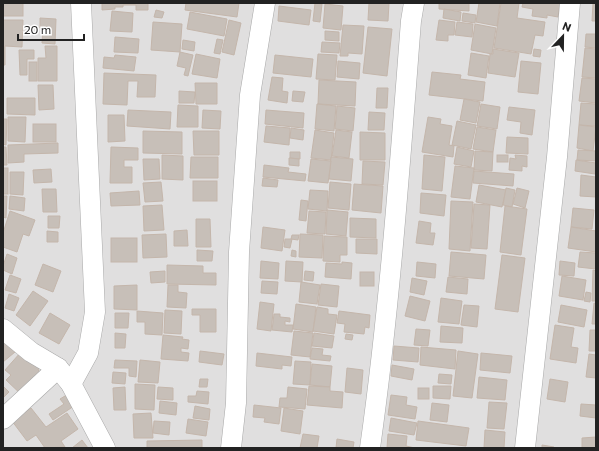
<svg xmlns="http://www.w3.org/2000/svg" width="599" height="451" viewBox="0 0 599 451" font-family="Commissioner,sans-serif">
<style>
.residential{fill:#e0dfdf}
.building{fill:#c7bfb8;stroke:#c4b6ab}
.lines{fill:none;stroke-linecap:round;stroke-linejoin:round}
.minor-casing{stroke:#a9a9a9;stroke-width:21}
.minor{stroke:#fff;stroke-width:20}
</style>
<rect width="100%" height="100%" fill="#f2efe9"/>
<rect class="residential" x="3" y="3" width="593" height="445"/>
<g class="building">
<rect x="3" y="3" width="20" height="13"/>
<path d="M102,3H148V10H136V5H123V7H115V9L102,10Z"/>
<path d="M186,3H239L237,17L185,10Z"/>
<path d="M315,3L322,4L320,22L313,21Z"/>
<path d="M369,3H389L388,21L368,20Z"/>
<path d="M439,3H469V11L439,9Z"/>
<path d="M479,3H500L497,26L476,22Z"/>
<path d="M501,3H519L517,18L545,22L543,36L535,35L531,54L494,48Z"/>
<path d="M523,3H560L558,17L547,15V18L532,16L533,9L522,7Z"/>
<path d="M593,3H596V21H592Z"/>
<path d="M325,4L343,6L341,30L323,28Z"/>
<path d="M279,6L311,10L309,25L278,21Z"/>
<path d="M444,9L461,12L460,21L443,18Z"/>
<path d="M156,10L164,12L162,18L154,17Z"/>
<path d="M112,11L133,13L132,32L110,31Z"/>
<path d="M190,12L227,19L224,36L187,29Z"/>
<path d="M463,13L476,15L475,23L462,21Z"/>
<path d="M40,18L56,19L55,44L42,43L43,28H40Z"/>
<path d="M3,20H23L22,47L5,46V65H3Z"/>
<path d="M229,20L241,23L234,55L222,52Z"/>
<path d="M439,20L455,22L454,35H448V41L436,40Z"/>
<path d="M153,22L182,24L180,52L151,50Z"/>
<path d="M457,22L473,24L472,37L455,35Z"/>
<path d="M475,24L496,28L492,54L471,50Z"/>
<path d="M343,25L364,26L362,54L348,53V56H340Z"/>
<path d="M368,27L392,29L387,76L363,73Z"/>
<path d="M325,31L339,32V41L325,40Z"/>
<path d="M586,34H596V48L585,47Z"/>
<path d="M115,37L139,39L138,53L114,52Z"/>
<path d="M217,39L223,40L220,54L214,53Z"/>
<path d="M183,40L195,42L194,51L182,49Z"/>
<path d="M322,42L340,43L339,53L321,52Z"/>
<path d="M45,46H57V81H38V58H46Z"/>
<path d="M585,48L596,49V78L582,77Z"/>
<path d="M493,49L519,53L515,77L488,73L490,54H493Z"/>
<path d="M534,49L541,50L540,57L533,56Z"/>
<path d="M19,50H34V59H27V75H20Z"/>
<path d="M180,52L193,55L188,76L184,75L186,68L177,66Z"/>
<path d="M471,53L489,56L486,78L468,75Z"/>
<path d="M196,54L220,59L217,78L192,74Z"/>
<path d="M318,54L337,55L335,80L316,79Z"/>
<path d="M115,55L136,57L134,71L103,68L104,57L114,58Z"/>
<path d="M275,55L313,59L311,77L273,73Z"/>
<path d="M338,61L360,63L359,79L337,77Z"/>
<path d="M521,61L541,63L538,94L518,92Z"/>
<rect x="29" y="62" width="8" height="19"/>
<path d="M432,72L461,75L460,79L485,82L483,101L429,95Z"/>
<path d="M104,73L156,75L155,97H137L138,81H128L127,105L103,104Z"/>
<path d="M272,77L283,78L282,91L288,92L287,103L268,100Z"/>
<path d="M582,78L596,79V103L579,101Z"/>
<path d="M319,80L356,82L355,106L318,104Z"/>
<path d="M195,83H217V104H196Z"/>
<path d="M38,85H53L54,109L39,110Z"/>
<path d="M377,88H388L387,108H376Z"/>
<path d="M179,91L195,92L194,103H179Z"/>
<path d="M293,91L305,92L303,102L292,101Z"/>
<path d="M7,98H35V115L7,114Z"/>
<path d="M464,99L480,102L476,123L460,120Z"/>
<path d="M581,103L596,104V126L579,125Z"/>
<path d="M317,104L336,106L334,131L315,129Z"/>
<path d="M481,104L500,107L497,129L477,126Z"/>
<path d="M178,105L198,106V127H177Z"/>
<path d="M337,106L355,108L353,131L335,129Z"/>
<path d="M509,107L535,110L532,135L520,133L521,122L507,120Z"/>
<path d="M128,110L171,112L170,129L127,126Z"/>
<path d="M203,110L221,111L220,129L202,128Z"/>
<path d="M266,110L304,113L303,128L265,124Z"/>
<path d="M369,112L385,113L384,130H368Z"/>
<path d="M108,115H124L125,141L108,142Z"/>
<path d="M8,117H26L25,142L8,141Z"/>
<path d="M428,117L441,119L440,124L452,126L449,145L454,146L453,157L422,152Z"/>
<path d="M3,119H7L6,145L3,144Z"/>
<path d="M457,121L476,125L471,149L452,145Z"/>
<rect x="33" y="124" width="23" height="18"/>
<path d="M579,125L596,127L593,151L577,148Z"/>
<path d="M266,126L290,128L289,145L264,142Z"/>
<path d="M477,127L496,130L493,152L473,149Z"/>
<path d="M291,128L304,130L303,140L290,138Z"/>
<path d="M315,130L334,133L331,160L311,158Z"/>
<path d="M336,130L352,132L349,158L332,156Z"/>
<path d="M143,131L182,132V154L143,153Z"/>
<path d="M193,131H219V155H194Z"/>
<path d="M360,132L385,133V160H360Z"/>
<path d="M507,137L528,138V154L506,153Z"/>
<path d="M58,143V153L24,154V162L8,163V145Z"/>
<path d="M3,147H6L7,165H3Z"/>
<path d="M111,147L138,148V160H124V167H132V183H110Z"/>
<path d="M457,147L474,151L471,167L454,164Z"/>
<path d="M578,150L596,151V161L577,160Z"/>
<path d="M475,151L493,152L492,171L474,170Z"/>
<path d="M290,152H300V159L290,158Z"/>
<path d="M162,155L183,156V180L162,179Z"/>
<path d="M424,155L445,157L442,191L422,189Z"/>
<rect x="497" y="155" width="11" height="7"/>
<path d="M515,155L527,156V167L522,166V171L509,170L510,158L516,159Z"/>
<path d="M191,157H218V178H190Z"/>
<path d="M331,157L353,159L351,181L329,179Z"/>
<path d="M289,158L299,159V166L289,165Z"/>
<path d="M143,159H159L160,179L144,180Z"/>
<path d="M311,159L331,161L328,183L308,181Z"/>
<path d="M576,160L596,163L595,174L575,171Z"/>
<path d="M363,161L385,162L383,185L362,184Z"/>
<path d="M264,165L289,168L288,172L306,174L305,181L263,177Z"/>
<path d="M455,166L474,168L470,199L451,197Z"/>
<rect x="3" y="168" width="5" height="26"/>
<path d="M51,169L52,182L34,183L33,170Z"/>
<path d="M474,171L514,174L513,186L473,183Z"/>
<path d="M10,172H24L23,195L10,194Z"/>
<path d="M581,175L596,177V197L580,196Z"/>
<path d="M263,178L278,180L277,187L262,186Z"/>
<rect x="193" y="181" width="24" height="20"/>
<path d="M161,182L163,201L145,202L143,183Z"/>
<path d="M330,182L351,184L349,210L328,208Z"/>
<path d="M354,184L383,186L381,213L352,210Z"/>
<path d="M479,185L506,190L502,207L476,202Z"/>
<path d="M506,188L515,190L512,207L503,205Z"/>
<path d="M517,188L529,191L525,208L513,204Z"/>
<path d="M42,189H56L57,212H43Z"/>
<path d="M310,190L328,191L327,211L308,209Z"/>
<path d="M139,191L140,205L111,206L110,193Z"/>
<path d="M421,193L446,195L444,216L420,213Z"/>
<path d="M3,196H7L6,218L3,217Z"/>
<path d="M10,196L25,198L24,211L9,209Z"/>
<path d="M301,200L308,201L306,221L299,220Z"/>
<path d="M451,201L473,202L470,251L449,249Z"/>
<path d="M474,204L490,205L487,249L471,248Z"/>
<path d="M162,205L164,230L144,231L143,206Z"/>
<path d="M505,206L527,209L521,255L500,252Z"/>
<path d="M573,208L594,210L592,229L571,227Z"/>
<path d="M327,210L348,212L346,236L326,234Z"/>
<path d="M10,211L35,220L29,236L23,234L17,252L3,247V233Z"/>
<path d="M309,211L326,212L325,234L307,233Z"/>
<path d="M48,216H60L59,228H48Z"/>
<path d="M350,218L376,219V238L350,237Z"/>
<path d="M196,219H210L211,247H196Z"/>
<path d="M419,221L431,223L430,233H435L433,245L416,243Z"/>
<path d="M263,227L285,230L282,251L261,248Z"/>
<path d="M571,227L596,231V252L568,248Z"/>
<path d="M187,230L188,246H174V231Z"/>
<path d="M47,231L58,232V242H47Z"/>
<path d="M166,234L167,257L143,258L142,235Z"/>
<path d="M300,234L323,235L322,258L299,257Z"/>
<path d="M292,235H299L298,240L291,239Z"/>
<path d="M324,236L347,237V255H340V262L323,261Z"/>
<rect x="111" y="238" width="26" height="24"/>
<path d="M285,239H292L290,248L284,247Z"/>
<path d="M356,239H377V254L356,253Z"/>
<path d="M197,250L213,251L212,261H197Z"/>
<path d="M292,250L296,251V257L291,256Z"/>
<path d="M451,252L486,255L484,279L449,276Z"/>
<path d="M580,252L596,253V269L578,267Z"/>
<path d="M7,254L17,258L12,274L3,270V266Z"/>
<path d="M502,255L525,258L518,312L495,309Z"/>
<path d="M261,261L279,263L278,279L260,278Z"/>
<path d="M286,261L303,262L302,282L285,281Z"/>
<path d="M560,261L575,263L574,276L559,275Z"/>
<path d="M342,262L352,263L351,279L325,277L326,263L342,264Z"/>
<path d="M417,262L436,264L435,278L416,276Z"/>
<path d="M43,264L61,271L53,292L35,285Z"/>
<path d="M167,265L203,266V273H216V285L167,284Z"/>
<path d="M593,270L596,271V301H592Z"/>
<path d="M165,271V282L151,283L150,272Z"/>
<path d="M305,271L314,272L313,281L304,280Z"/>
<rect x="360" y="272" width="14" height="14"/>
<path d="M10,275L21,279L16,293L5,290Z"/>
<path d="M562,276L586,280L583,300L559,296Z"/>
<path d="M448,277L468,279L467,294L446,292Z"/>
<path d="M412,278L427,281L424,295L410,292Z"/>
<path d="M262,281L278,282L277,294L261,293Z"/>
<path d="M301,282L320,285L317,304L299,302Z"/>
<path d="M321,284L339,286L337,307L318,305Z"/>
<path d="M137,285V310L114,309V286Z"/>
<path d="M168,285H178V292L187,293L186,308L167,307Z"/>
<path d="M33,291L48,301L30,326L16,315Z"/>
<path d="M586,292L591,293L590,302L584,301Z"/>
<path d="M9,294L19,298L14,311L5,308Z"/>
<path d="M410,296L430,301L425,321L405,316Z"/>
<path d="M441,298L462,301L459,324L438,322Z"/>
<path d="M260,302L274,304L271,331L257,329Z"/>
<path d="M594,303L596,304V324H592Z"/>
<path d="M296,304L316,307L313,332L293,329Z"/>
<path d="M464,305L479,306L477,327L461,325Z"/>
<path d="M561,305L587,310L584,327L558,322Z"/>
<path d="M317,307L328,309V314L337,315L334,334L313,331Z"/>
<path d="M192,309H216V332H200V315H192Z"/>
<path d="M165,310L182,311L181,334L164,333Z"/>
<path d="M137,311L163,313L162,335L145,334V322H137Z"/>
<path d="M339,311L370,315L369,328L365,327L364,334L344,332L345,324L337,323Z"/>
<path d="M50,313L70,325L59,344L39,333Z"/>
<path d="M115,313H129L128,328H115Z"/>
<path d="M274,314H280V317L290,318V322L285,321V325H293L292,332L272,330Z"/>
<path d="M555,325L574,328L571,347L578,348L576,363L550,359Z"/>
<path d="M441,326L463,328L462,343L440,342Z"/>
<path d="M416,329L430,330L428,346L414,345Z"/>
<path d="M590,330H596V351H589Z"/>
<path d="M294,331L313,333L310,357L291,355Z"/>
<path d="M115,333L126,334L125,348H115Z"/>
<path d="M314,333L334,336L332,348L312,346Z"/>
<path d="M346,334L353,335L352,340L345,339Z"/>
<path d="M163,335L183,337L182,339L189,340L188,349L181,348V352L189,353L188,361L161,359Z"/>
<path d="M3,339L15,352L3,362Z"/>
<path d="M394,346L419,348L418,362L393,360Z"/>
<path d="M421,347L456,350L455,369L420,365Z"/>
<path d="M312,348L323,349L322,355L331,356L330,361L310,359Z"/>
<path d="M200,351L224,354L222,365L199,362Z"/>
<path d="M458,351L478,354L472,398L453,396Z"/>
<path d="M21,352L39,368L38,370L44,375L24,397L6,380L11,375L5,370Z"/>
<path d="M257,353L292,357L291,366L282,365V369L256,366Z"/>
<path d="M481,353L512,356L510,373L480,370Z"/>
<path d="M589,354L596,355V378L586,377Z"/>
<path d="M115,360L137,361L136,377L129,376V368H114Z"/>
<path d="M140,360L160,362L158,383L138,382Z"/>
<path d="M295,361L311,362L310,385L293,384Z"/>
<path d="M312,364L332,366L330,387L310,385Z"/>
<path d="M392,365L414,369L412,380L391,376Z"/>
<path d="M347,368L363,370L361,394L345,392Z"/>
<path d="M113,372L126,373L125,384L112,383Z"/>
<path d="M439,374L452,375L451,384L438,383Z"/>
<path d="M479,377L507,380L505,400L477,398Z"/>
<path d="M200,379H208L207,387H199Z"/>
<path d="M550,379L568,382L565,402L547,399Z"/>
<path d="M135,384L155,385L154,410L135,409Z"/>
<path d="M3,386L9,392L3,398Z"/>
<path d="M309,386L330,387V391L343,392L342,408L307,405Z"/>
<path d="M433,386H451L450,399L433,398Z"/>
<path d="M125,387L126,410H114L113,388Z"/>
<path d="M158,387L173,388V400L157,399Z"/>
<path d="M288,387L307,389L305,409L279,407L280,398H287Z"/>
<rect x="418" y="388" width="11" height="11"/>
<path d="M197,391L209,392L208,404L188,402V396H196Z"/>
<path d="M70,393L77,404L53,420L49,414L64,404L60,399Z"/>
<path d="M391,395L407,397L406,405L417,407L415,419L388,415Z"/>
<path d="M160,401L177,403L176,415L159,413Z"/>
<path d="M489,402L507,403L504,429L487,428Z"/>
<path d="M432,403L449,405L447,422L430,420Z"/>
<path d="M581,404L596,405V418L580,416Z"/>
<path d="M254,405L281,408L279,424L264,422L265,418L253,417Z"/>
<path d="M195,406L210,409L209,420L193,418Z"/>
<path d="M31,408L46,427L67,413L78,429L61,441L65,447L45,448L36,435L27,441L12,421Z"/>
<path d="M284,408L303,411L300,434L281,431Z"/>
<path d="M151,413L153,438H134L133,414Z"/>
<path d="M391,418L417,423L414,435L389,431Z"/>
<path d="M188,419L208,422L206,436L186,433Z"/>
<path d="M154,421L170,422L169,435L153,433Z"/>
<path d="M418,421L469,428L466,446L416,440Z"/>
<path d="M485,430L505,432L504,448H484Z"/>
<path d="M303,434L319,436L317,448H300Z"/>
<path d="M388,434L407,436L406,446L415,448H387Z"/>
<path d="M596,437V448H582V438Z"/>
<path d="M337,439L354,442L353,448H336Z"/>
<path d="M82,440L88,448H72Z"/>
<path d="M202,440V448H147V441Z"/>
<path d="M542,445L554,447V448H542Z"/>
</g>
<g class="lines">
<defs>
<g id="minor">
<path d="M3,329L31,352L58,368L71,384L105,448"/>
<path d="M71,384L88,353L95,312L81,3"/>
<path d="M3,419L58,368"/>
<path d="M231,448L236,403L239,252L250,95L265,3"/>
<path d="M370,448C390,306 400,163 411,21L414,3"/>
<path d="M525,448L557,157L570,3"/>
</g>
</defs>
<use href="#minor" class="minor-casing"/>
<use href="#minor" class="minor"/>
</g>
<rect width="599" height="451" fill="none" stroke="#222222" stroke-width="8"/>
<g transform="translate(563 36) rotate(22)" stroke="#ffffff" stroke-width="3" paint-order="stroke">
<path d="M0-3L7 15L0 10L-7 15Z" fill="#222222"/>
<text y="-6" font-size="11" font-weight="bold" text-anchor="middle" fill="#222222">N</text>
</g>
<path d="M18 34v6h66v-6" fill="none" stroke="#222222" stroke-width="2"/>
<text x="24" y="34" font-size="12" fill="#222222" stroke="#ffffff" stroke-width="3" paint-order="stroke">20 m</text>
</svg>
